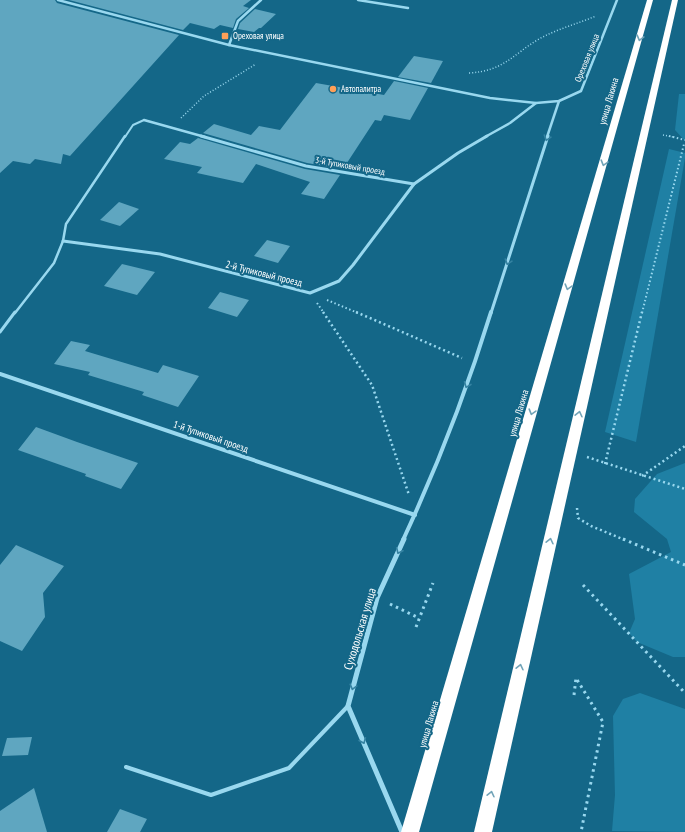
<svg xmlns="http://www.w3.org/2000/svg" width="685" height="832" viewBox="0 0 685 832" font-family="'PT Sans Narrow',sans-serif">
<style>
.green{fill:#1f80a4}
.building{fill:#5fa6c0}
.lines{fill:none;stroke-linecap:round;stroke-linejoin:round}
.path-far3{stroke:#99d8ef;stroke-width:1.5;stroke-dasharray:1 2;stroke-linecap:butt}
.path-far2{stroke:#99d8ef;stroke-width:2;stroke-dasharray:1.5 2.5;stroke-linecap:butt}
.path-far1{stroke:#99d8ef;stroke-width:2.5;stroke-dasharray:2 3;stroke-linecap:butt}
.path{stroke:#99d8ef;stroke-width:3;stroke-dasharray:2.5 4;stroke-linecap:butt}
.lane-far3{stroke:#99d8ef;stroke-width:2}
.lane-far2{stroke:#99d8ef;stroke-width:2.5}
.lane-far1{stroke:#99d8ef;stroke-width:3}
.lane{stroke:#99d8ef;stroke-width:4}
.street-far3{stroke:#99d8ef;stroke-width:2.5}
.street-far2{stroke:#99d8ef;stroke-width:3}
.street-far1{stroke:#99d8ef;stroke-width:4}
.street{stroke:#99d8ef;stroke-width:5}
.highway{fill:#fff;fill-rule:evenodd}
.oneway{stroke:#72a4b8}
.oneway2{stroke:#3583a2}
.poi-dot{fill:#ffa058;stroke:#146788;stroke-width:1.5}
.labels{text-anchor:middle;stroke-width:4;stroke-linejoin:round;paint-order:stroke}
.far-poi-label{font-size:9px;fill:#fff;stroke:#146788;text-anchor:start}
.far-street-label{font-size:9px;fill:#fff;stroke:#146788}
.street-label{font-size:10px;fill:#fff;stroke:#146788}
.near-street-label{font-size:12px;fill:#fff;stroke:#146788}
</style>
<rect width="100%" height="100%" fill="#146788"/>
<g class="green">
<path d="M679,94H685V141L675,130Z"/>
<path d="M669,149L685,153V158L636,442L605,432Z"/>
<path d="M685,463V657H673L637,642L629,633L635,619L629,574L671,552L667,539L634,512L635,499L657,474Z"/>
<path d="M640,693L685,709V832L612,831L615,795L613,716L623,699Z"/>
</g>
<g class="building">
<path d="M0,0H55L57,3L179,35L70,156L63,154L61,164L35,159L30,164L13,161L0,173Z"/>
<path d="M69,0H251L243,6L249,8L236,19L233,28L220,25L214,29L190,23L183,30Z"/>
<path d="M255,9L276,14L261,28H259L254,32L238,29L240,23Z"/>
<path d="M414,56L443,61L431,83L398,77Z"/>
<path d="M394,81L428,88L410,120L384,115L381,121L375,120L343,169L307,163L203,133L214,124L251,135L259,126L280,130L316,83L384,95Z"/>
<path d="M198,138L305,169L340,175L324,199L301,194L310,182L256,164L243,183L197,173L202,167L164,159L180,142L190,144Z"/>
<path d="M119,202L139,209L120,226L100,220Z"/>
<path d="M267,240L290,246L278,263L254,256Z"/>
<path d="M122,264L155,272L137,295L104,286Z"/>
<path d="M220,292L249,300L237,317L208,308Z"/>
<path d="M71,341L90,345L85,351L158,373L163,365L199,376L178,407L142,395L144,392L88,375L90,372L54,364Z"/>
<path d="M36,427L77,442L138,463L121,489L85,476L86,474L18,450Z"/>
<path d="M16,545L64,566L43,593L45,617L22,651L0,641V565Z"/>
<path d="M32,737L28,755L2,756L7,738Z"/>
<path d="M34,788L47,832H0V811Z"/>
<path d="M120,809L147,819L140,832H107Z"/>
</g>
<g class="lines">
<g class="path-far3">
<path d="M469,73C504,71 512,55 539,39C557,29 577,24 596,16"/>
<path d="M181,118L204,96L256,64"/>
<path d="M663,135L673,137"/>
</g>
<g class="path-far2">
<path d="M669,136L685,140"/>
<path d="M327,300L358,313"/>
<path d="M317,303L324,313"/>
<path d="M642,313L684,144L685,145"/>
</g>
<g class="path-far1">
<path d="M323,312L372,385L409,495"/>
<path d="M356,312L462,358"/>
<path d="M587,457L685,489"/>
<path d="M605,464L642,312"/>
<path d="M642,476L685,446"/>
<path d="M577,508L578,518L591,526L625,540"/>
</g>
<g class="path">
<path d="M623,539L685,565"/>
<path d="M583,585L685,693"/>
<path d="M390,604L419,618"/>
<path d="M416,627L433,583"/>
<path d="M574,695L576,678L603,722L581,832"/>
</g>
<path class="lane-far3" d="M125,137L133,125L144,120"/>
<path class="lane-far2" d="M15,313L54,263L63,241L66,224L125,136"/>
<path class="lane-far1" d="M0,332L15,312"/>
<path class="lane" d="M126,767L211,795L289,768L348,706"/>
<g class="street-far3">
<path d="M58,0L229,45L490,98L536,103L559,101L581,91L617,0"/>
<path d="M358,0L408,8"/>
<path d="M229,45L238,21L261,0"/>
<path d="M144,120L205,137"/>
<path d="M485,137L510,123L536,103"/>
<path d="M547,137L559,101"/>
</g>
<g class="street-far2">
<path d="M201,136L306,166L414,184L458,153L487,136"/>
<path d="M63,241L160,254L310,293L339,281L353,265L414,184"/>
<path d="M491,313L548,136"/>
</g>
<g class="street-far1">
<path d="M0,374L415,515"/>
<path d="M403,540C437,467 467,390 491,312"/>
</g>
<path class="street" d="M402,832L348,706L377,598L404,539"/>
<g class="highway">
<path d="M647,0H653L419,832H401Z"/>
<path d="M672,0H678L492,832H474Z"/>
</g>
</g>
<defs><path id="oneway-chevron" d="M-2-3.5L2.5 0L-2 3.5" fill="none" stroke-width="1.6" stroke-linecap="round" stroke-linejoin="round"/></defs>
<g class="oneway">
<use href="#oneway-chevron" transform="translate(640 38) rotate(105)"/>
<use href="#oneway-chevron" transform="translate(604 163) rotate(106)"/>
<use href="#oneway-chevron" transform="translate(568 287) rotate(106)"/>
<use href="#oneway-chevron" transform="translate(532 412) rotate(106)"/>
<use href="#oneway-chevron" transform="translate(579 414) rotate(-77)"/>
<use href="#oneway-chevron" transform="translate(550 541) rotate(-77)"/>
<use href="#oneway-chevron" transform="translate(520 667) rotate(-77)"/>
<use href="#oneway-chevron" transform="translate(491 794) rotate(-77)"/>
</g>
<g class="oneway2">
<use href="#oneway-chevron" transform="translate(547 138) rotate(108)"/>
<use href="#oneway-chevron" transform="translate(508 262) rotate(108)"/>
<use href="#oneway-chevron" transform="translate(467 385) rotate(112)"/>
<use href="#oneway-chevron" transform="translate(399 551) rotate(115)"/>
<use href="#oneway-chevron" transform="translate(353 687) rotate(105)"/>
<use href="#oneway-chevron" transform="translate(363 741) rotate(67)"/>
</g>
<g class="poi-dot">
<rect x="221" y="32" width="8" height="8" rx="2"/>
<circle cx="333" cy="89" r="4"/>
</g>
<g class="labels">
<g class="far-poi-label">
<text x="233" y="39">Ореховая улица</text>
<text x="341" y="92">Автопалитра</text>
</g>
<g class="far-street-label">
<text transform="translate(587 58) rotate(-68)" y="3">Ореховая улица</text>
<text transform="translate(350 166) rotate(10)" y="3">3-й Тупиковый проезд</text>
</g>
<g class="street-label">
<text transform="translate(608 101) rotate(-74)" y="4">улица Лакина</text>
<text transform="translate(264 273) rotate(14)" y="4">2-й Тупиковый проезд</text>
<text transform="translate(518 413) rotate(-74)" y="4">улица Лакина</text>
<text transform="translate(211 436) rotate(19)" y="4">1-й Тупиковый проезд</text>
<text transform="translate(428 724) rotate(-74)" y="4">улица Лакина</text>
</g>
<g class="near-street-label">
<text transform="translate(360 629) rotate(-73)" y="4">Суходольская улица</text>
</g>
</g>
</svg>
